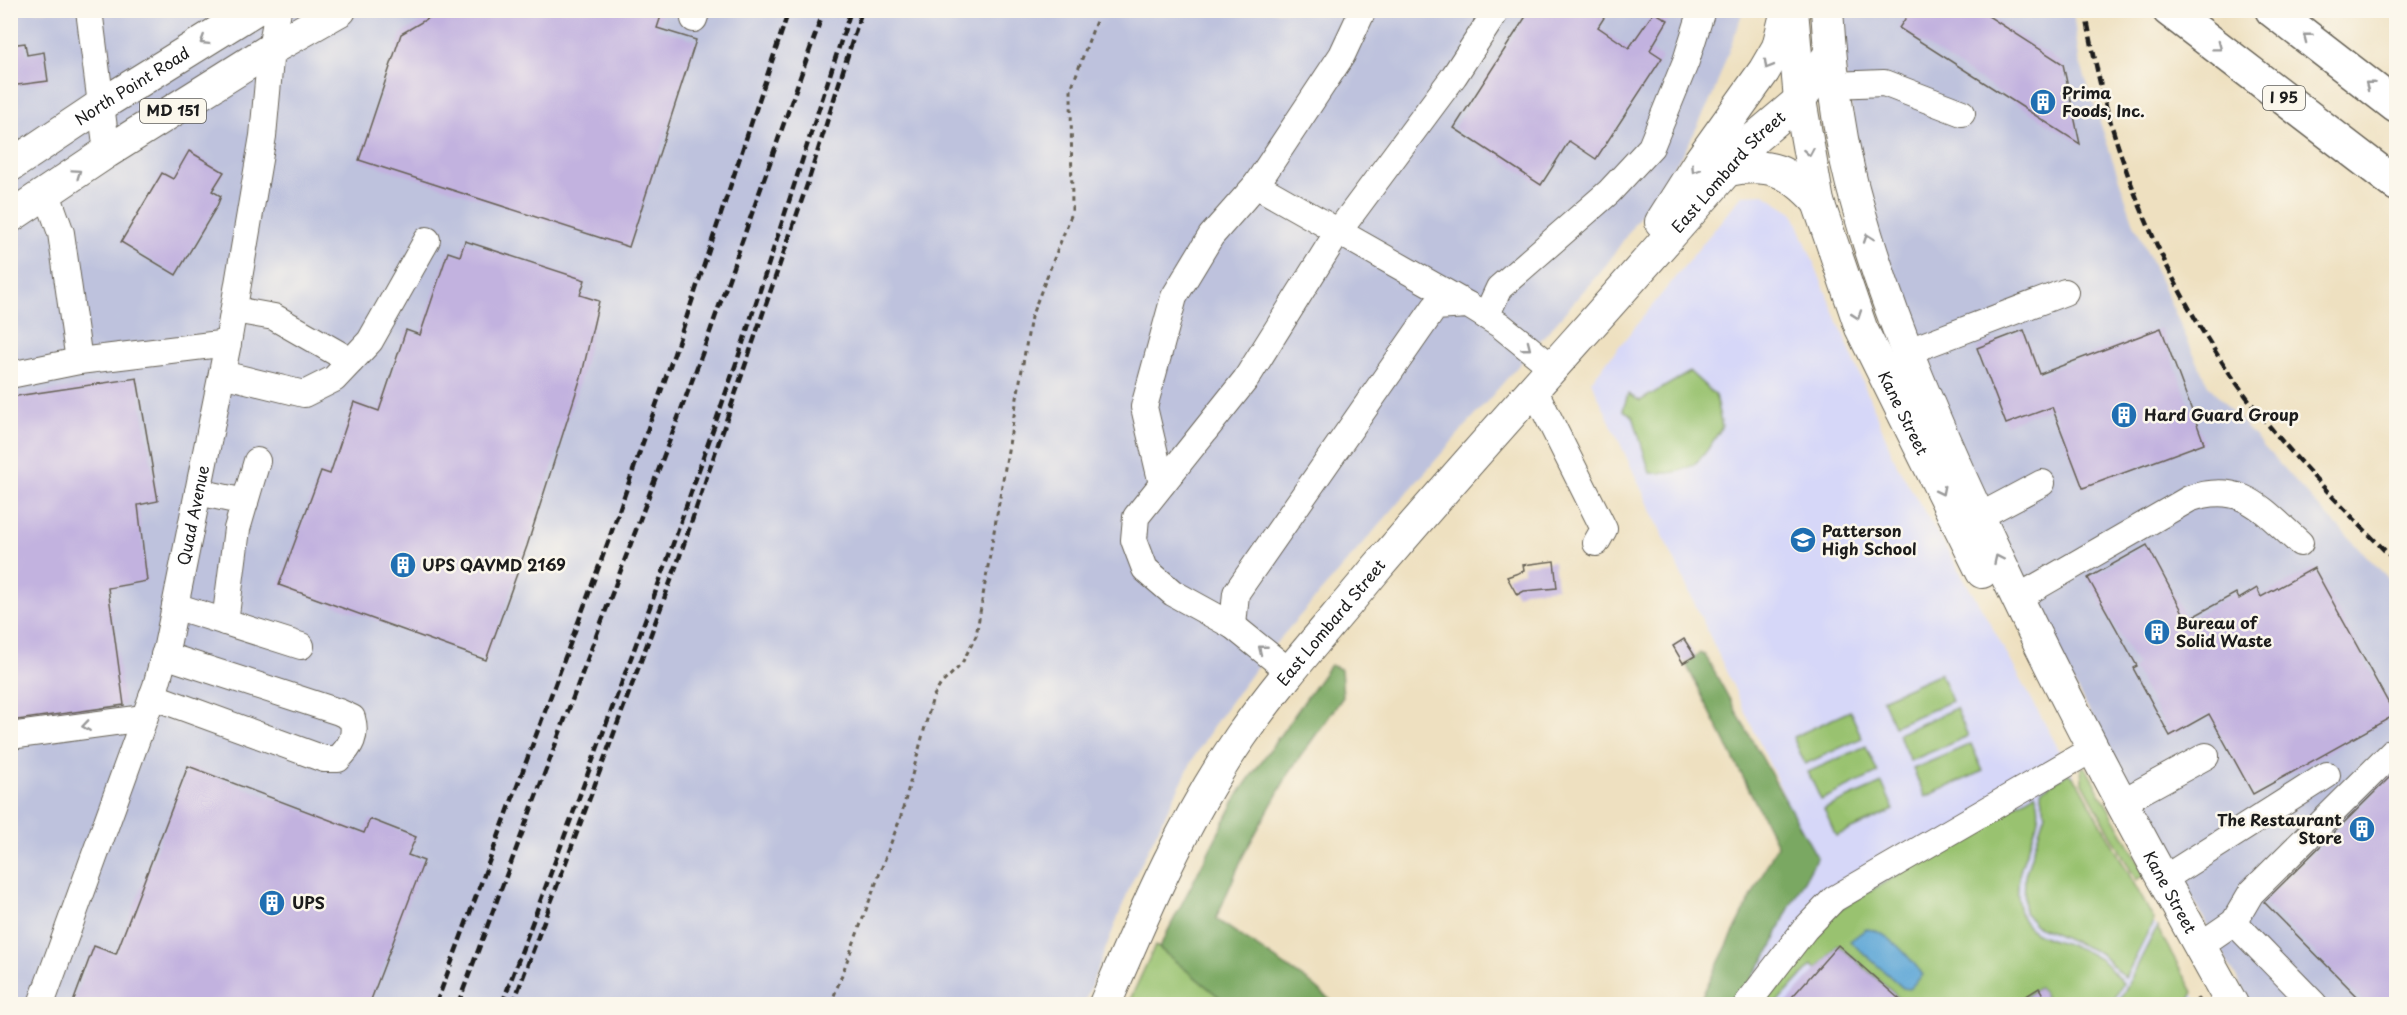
<svg xmlns="http://www.w3.org/2000/svg" width="2407" height="1015" viewBox="0 0 2407 1015" font-family="'Playpen Sans',sans-serif">
<style>
.built{fill:#d6d7f8}
.industrial{fill:#bec2dd}
.green{fill:#99c26f;stroke:#5a6f46;stroke-width:1.5}
.forest{fill:#7aa862;stroke:#4b623f;stroke-width:1.5}
.water{fill:#61a8d7;stroke:#3e627a;stroke-width:1.5}
.building{fill:#c2b2df}
.lines{fill:none;stroke-linecap:round;stroke-linejoin:round}
.minor-casing{stroke:#666155;stroke-width:28}
.major-casing{stroke:#666155;stroke-width:34}
.highway-casing{stroke:#666155;stroke-width:36}
.path{stroke:#666155;stroke-width:3;stroke-dasharray:4.5 4.5;stroke-linecap:butt}
.minor{stroke:#fff;stroke-width:26}
.major{stroke:#fff;stroke-width:32}
.highway{stroke:#fff;stroke-width:33}
.rail{stroke:#1c1c1c;stroke-width:4.5;stroke-dasharray:9 4.5;stroke-linecap:butt}
.oneway{stroke:#999}
.labels{text-anchor:middle;stroke-width:5;stroke-linejoin:round;paint-order:stroke}
.shield{fill:#fbf7ec;stroke:#5f5e5a;stroke-width:1.5}
.shield-label{font-size:15px;font-weight:bold;fill:#1c1c1c}
.street-label{font-size:16px;fill:#1c1c1c;stroke:#fbf7ec}
.poi-label{font-size:16px;font-weight:bold;fill:#1c1c1c;stroke:#fbf7ec;text-anchor:start}
</style>
<rect width="100%" height="100%" fill="#fbf7ec"/>
<filter id="ink" filterUnits="userSpaceOnUse"><feTurbulence type="fractalNoise" baseFrequency=".0167" numOctaves="2"/><feDisplacementMap in="SourceGraphic" scale="12" xChannelSelector="R" yChannelSelector="G"/><feConvolveMatrix kernelMatrix="1 2 1 2 8 2 1 2 1" color-interpolation-filters="sRGB"/></filter>
<filter id="wash" filterUnits="userSpaceOnUse"><feTurbulence type="fractalNoise" baseFrequency=".008" numOctaves="4" result="noise"/><feDisplacementMap in="SourceGraphic" scale="24" xChannelSelector="R" yChannelSelector="G"/><feGaussianBlur stdDeviation="1.35" result="paint"/><feColorMatrix in="noise" values="0 0 0 0 0 0 0 0 0 0 0 0 0 0 0 0 0 1.4 0 .05"/><feComposite in="paint" operator="in"/></filter>
<g filter="url(#wash)">
<rect width="100%" height="100%" fill="#eee0c0"/>
<path class="built" d="M1764,194L1793,212L1897,465L1985,614L2198,1004H1719L1795,819L1591,381L1742,195Z"/>
<g class="industrial">
<path d="M10,11H1743L1713,95L1687,147L1607,264L1263,658L1218,719L1193,759L1131,884L1084,1004H11Z"/>
<path d="M1836,11H2073L2079,59L2133,221L2208,385L2312,500L2396,586V1004H2251L2033,610L1952,439L1866,204Z"/>
</g>
<g class="green">
<path d="M1690,372L1715,395L1722,427C1701,461 1693,476 1650,473L1633,416L1623,410L1628,394L1640,401Z"/>
<path d="M1940,673L1952,701L1894,726L1882,699Z"/>
<path d="M1956,708L1968,736L1910,761L1898,734Z"/>
<path d="M1850,711L1862,738L1805,764L1793,737Z"/>
<path d="M1971,744L1983,771L1925,797L1913,769Z"/>
<path d="M1866,746L1878,773L1821,800L1808,772Z"/>
<path d="M2081,767L2086,768L2146,875L2136,880L2082,781Z"/>
<path d="M2068,773L2079,783L2154,920L2125,978L2100,953L2035,925L2024,912L2025,875L2045,813L2041,790Z"/>
<path d="M1882,783L1894,810L1836,836L1824,809Z"/>
<path d="M2035,793C2048,821 2023,848 2019,876C2009,951 2056,929 2101,960C2109,966 2115,976 2123,983L2112,1004H2050L2039,988L2012,1004H1906L1838,945L1817,969L1812,965L1776,1004H1760L1836,911Z"/>
<path d="M2157,927L2193,992L2189,1000L2182,1004H2118Z"/>
<path d="M1155,946L1159,948L1228,1004H1128Z"/>
</g>
<g class="forest">
<path d="M1699,653L1705,655L1817,857L1785,916L1771,949L1735,1004H1698L1777,845L1686,664Z"/>
<path d="M1330,665L1341,669L1343,697L1290,771L1243,856L1216,919L1312,984L1335,1004H1228L1159,948L1239,793Z"/>
</g>
<path class="water" d="M1866,929C1887,929 1911,959 1923,975L1909,989L1903,988L1850,941Z"/>
<g id="blocks">
<g class="building">
<path d="M442,10H663L657,28L696,40L629,247L359,160L401,34Z"/>
<path d="M1530,10H1609L1598,27L1629,48L1654,12L1668,20L1650,50L1662,58L1596,159L1569,141L1541,185L1454,128Z"/>
<path d="M1911,10H1979L2063,64L2080,144L1899,28Z"/>
<path d="M25,43L27,55L44,52L48,81L10,86V45Z"/>
<path d="M189,151L224,172L212,191L221,196L217,206L176,275L121,242L162,173L173,179Z"/>
<path d="M465,241L585,280L580,295L599,301L582,374L527,546L486,660L279,585L321,471L330,474L354,402L379,411L406,330L420,335L448,252L460,256Z"/>
<path d="M2161,328L2204,443L2083,488L2052,407L2006,424L1977,348L2024,330L2040,374Z"/>
<path d="M137,378L158,501L138,505L147,581L108,588L124,705L10,721V397Z"/>
<path d="M2147,545L2187,620L2236,593L2239,599L2257,588L2261,597L2314,568L2395,715L2253,794L2209,714L2170,736L2133,668L2137,666L2088,578Z"/>
<path d="M1554,561L1557,588L1524,591L1517,595L1507,577L1524,571L1523,565Z"/>
<path d="M1684,639L1695,656L1683,663L1673,646Z"/>
<path d="M188,766L364,833L370,819L416,837L408,855L424,861L369,1005H72L94,946L116,954Z"/>
<path d="M2397,770V1005H2366L2264,902Z"/>
<path d="M1838,945L1906,1005H1785Z"/>
<path d="M2039,988L2049,1005H2012Z"/>
</g>
</g>
</g>
<g filter="url(#ink)">
<use href="#blocks" fill-opacity="0" stroke="#666155" stroke-width="1.5"/>
<g class="lines">
<defs>
<g id="minor">
<path d="M89,10L107,152"/>
<path d="M694,19L697,10"/>
<path d="M1833,85L1884,83L1962,113"/>
<path d="M1256,185L1342,55L1363,10"/>
<path d="M47,194L61,233L79,361"/>
<path d="M234,310L274,317L351,361"/>
<path d="M1486,316L1499,288L1609,192L1651,147L1686,61L1702,10"/>
<path d="M1909,351L2065,292"/>
<path d="M222,374L304,394L334,379L370,341L427,240"/>
<path d="M10,375L79,361L228,343"/>
<path d="M1534,389L1604,529L1596,543"/>
<path d="M1162,484L1144,407L1174,297L1211,236L1256,185L1468,305"/>
<path d="M198,492L245,502"/>
<path d="M1978,517L2042,483"/>
<path d="M2017,598L2189,499C2243,480 2263,511 2300,543"/>
<path d="M175,606L301,646"/>
<path d="M225,622L237,529L257,461"/>
<path d="M1233,626L1236,593L1435,307L1468,305L1500,325L1553,368"/>
<path d="M1290,672L1233,626L1173,593L1145,569L1134,540L1136,517L1246,379L1338,232L1454,76L1497,10"/>
<path d="M152,696L324,759H338C351,746 357,736 352,718L339,712L164,655"/>
<path d="M10,736L144,718"/>
<path d="M2120,803L2206,756"/>
<path d="M2162,880L2327,775"/>
<path d="M2234,922L2314,1004"/>
<path d="M2199,946L2234,922L2251,893L2396,749"/>
<path id="s1" d="M41,1004L156,686L167,646L228,343L263,136L271,49L278,10"/>
<path d="M1747,1004L1805,929L1834,899L2089,751"/>
</g>
<g id="major">
<path id="s2" d="M1792,10L1800,100L1818,202L1861,328L1982,572"/>
<path id="s3" d="M1827,10C1831,75 1839,141 1857,203C1889,320 1941,437 1993,547C2066,703 2148,854 2232,1004"/>
<path id="s4" d="M10,166L101,105L254,10"/>
<path d="M1728,170C1769,162 1789,170 1818,202"/>
<path d="M10,217L107,152L271,49L340,10"/>
<path d="M1661,222L1699,162L1764,71L1778,47L1786,14"/>
<path id="s5" d="M1105,1004C1144,913 1184,818 1241,736C1281,678 1330,625 1375,570C1499,424 1630,284 1755,138L1800,100L1830,53"/>
</g>
<g id="highway">
<path d="M2169,10L2396,184"/>
<path d="M2272,10L2396,106"/>
</g>
</defs>
<use href="#minor" class="minor-casing"/>
<use href="#major" class="major-casing"/>
<use href="#highway" class="highway-casing"/>
<g class="path">
<path d="M831,1004L901,816L933,697L941,684L961,665L976,636L1031,317L1072,213L1071,89L1100,10"/>
<path d="M2188,1004L2198,999L2201,1004"/>
</g>
<use href="#minor" class="minor"/>
<use href="#major" class="major"/>
<use href="#highway" class="highway"/>
<g class="rail">
<path d="M2085,10C2092,45 2098,79 2108,113C2140,227 2198,341 2275,433C2313,478 2355,520 2396,562"/>
<path d="M436,1004L608,542L680,337L789,10"/>
<path d="M458,1004L705,346L824,10"/>
<path d="M502,1004L667,561L738,358L851,10"/>
<path d="M513,1004L677,564L809,179L862,10"/>
</g>
</g>
<defs><path id="oneway-chevron" d="M-2-3.5L2.5 0L-2 3.5" fill="none" stroke-width="1.6" stroke-linecap="round" stroke-linejoin="round" transform="scale(1.5)"/></defs>
<g class="oneway">
<use href="#oneway-chevron" transform="translate(2307 37) rotate(-142)"/>
<use href="#oneway-chevron" transform="translate(204 41) rotate(148)"/>
<use href="#oneway-chevron" transform="translate(2218 47) rotate(37)"/>
<use href="#oneway-chevron" transform="translate(1768 65) rotate(120)"/>
<use href="#oneway-chevron" transform="translate(2369 85) rotate(-142)"/>
<use href="#oneway-chevron" transform="translate(1809 152) rotate(80)"/>
<use href="#oneway-chevron" transform="translate(1695 169) rotate(123)"/>
<use href="#oneway-chevron" transform="translate(77 173) rotate(-35)"/>
<use href="#oneway-chevron" transform="translate(1868 238) rotate(-109)"/>
<use href="#oneway-chevron" transform="translate(1857 315) rotate(71)"/>
<use href="#oneway-chevron" transform="translate(1527 347) rotate(38)"/>
<use href="#oneway-chevron" transform="translate(1941 491) rotate(63)"/>
<use href="#oneway-chevron" transform="translate(1998 559) rotate(-115)"/>
<use href="#oneway-chevron" transform="translate(1262 649) rotate(-141)"/>
<use href="#oneway-chevron" transform="translate(86 726) rotate(172)"/>
</g>
</g>
<defs>
<symbol id="building-disc" viewBox="-11 -11 22 22"><circle r="9.5" fill="#1f6fb2" stroke="#fbf7ec"/><path d="M-4-6H4V6H1V3H-1V6H-4ZM-2.5-4.3h1.7v1.8h-1.7ZM.8-4.3h1.7v1.8H.8ZM-2.5-1h1.7V.8h-1.7ZM.8-1h1.7V.8H.8Z" fill="#fff"/></symbol>
<symbol id="school-disc" viewBox="-11 -11 22 22"><circle r="9.5" fill="#1f6fb2" stroke="#fbf7ec"/><path d="M0-5L7-2L0 1L-7-2ZM-4 1L0 2.5L4 1V4Q0 6-4 4Z" fill="#fff"/></symbol>
</defs>
<g fill-rule="evenodd">
<use href="#building-disc" x="2028" y="87" width="30" height="30"/>
<use href="#building-disc" x="2109" y="400" width="30" height="30"/>
<use href="#school-disc" x="1788" y="525" width="30" height="30"/>
<use href="#building-disc" x="388" y="550" width="30" height="30"/>
<use href="#building-disc" x="2142" y="617" width="30" height="30"/>
<use href="#building-disc" x="2347" y="814" width="30" height="30"/>
<use href="#building-disc" x="257" y="888" width="30" height="30"/>
</g>
<g class="labels">
<g class="shield">
<rect x="2263" y="86" width="42" height="24" rx="4.5"/>
<rect x="140" y="99" width="66" height="24" rx="4.5"/>
</g>
<g class="shield-label">
<text x="2284" y="103">I 95</text>
<text x="173" y="116">MD 151</text>
</g>
<g class="street-label">
<text dy="6" stroke="none"><textPath href="#s4" startOffset="146">North Point Road</textPath></text>
<text dy="6" stroke="none"><textPath href="#s5" startOffset="1047">East Lombard Street</textPath></text>
<text dy="6" stroke="none"><textPath href="#s2" startOffset="422">Kane Street</textPath></text>
<text dy="6" stroke="none"><textPath href="#s1" startOffset="513">Quad Avenue</textPath></text>
<text dy="6" stroke="none"><textPath href="#s5" startOffset="446">East Lombard Street</textPath></text>
<text dy="6" stroke="none"><textPath href="#s3" startOffset="954">Kane Street</textPath></text>
</g>
<g class="poi-label">
<text x="2062" y="99">Prima<tspan x="2062" dy="18">Foods, Inc.</tspan></text>
<text x="2144" y="421">Hard Guard Group</text>
<text x="1822" y="537">Patterson<tspan x="1822" dy="18">High School</tspan></text>
<text x="422" y="571">UPS QAVMD 2169</text>
<text x="2176" y="629">Bureau of<tspan x="2176" dy="18">Solid Waste</tspan></text>
<text x="2342" y="826" text-anchor="end">The Restaurant<tspan x="2342" dy="18">Store</tspan></text>
<text x="292" y="909">UPS</text>
</g>
</g>
<rect width="2407" height="1015" fill="none" stroke="#fbf7ec" stroke-width="36"/>
</svg>
